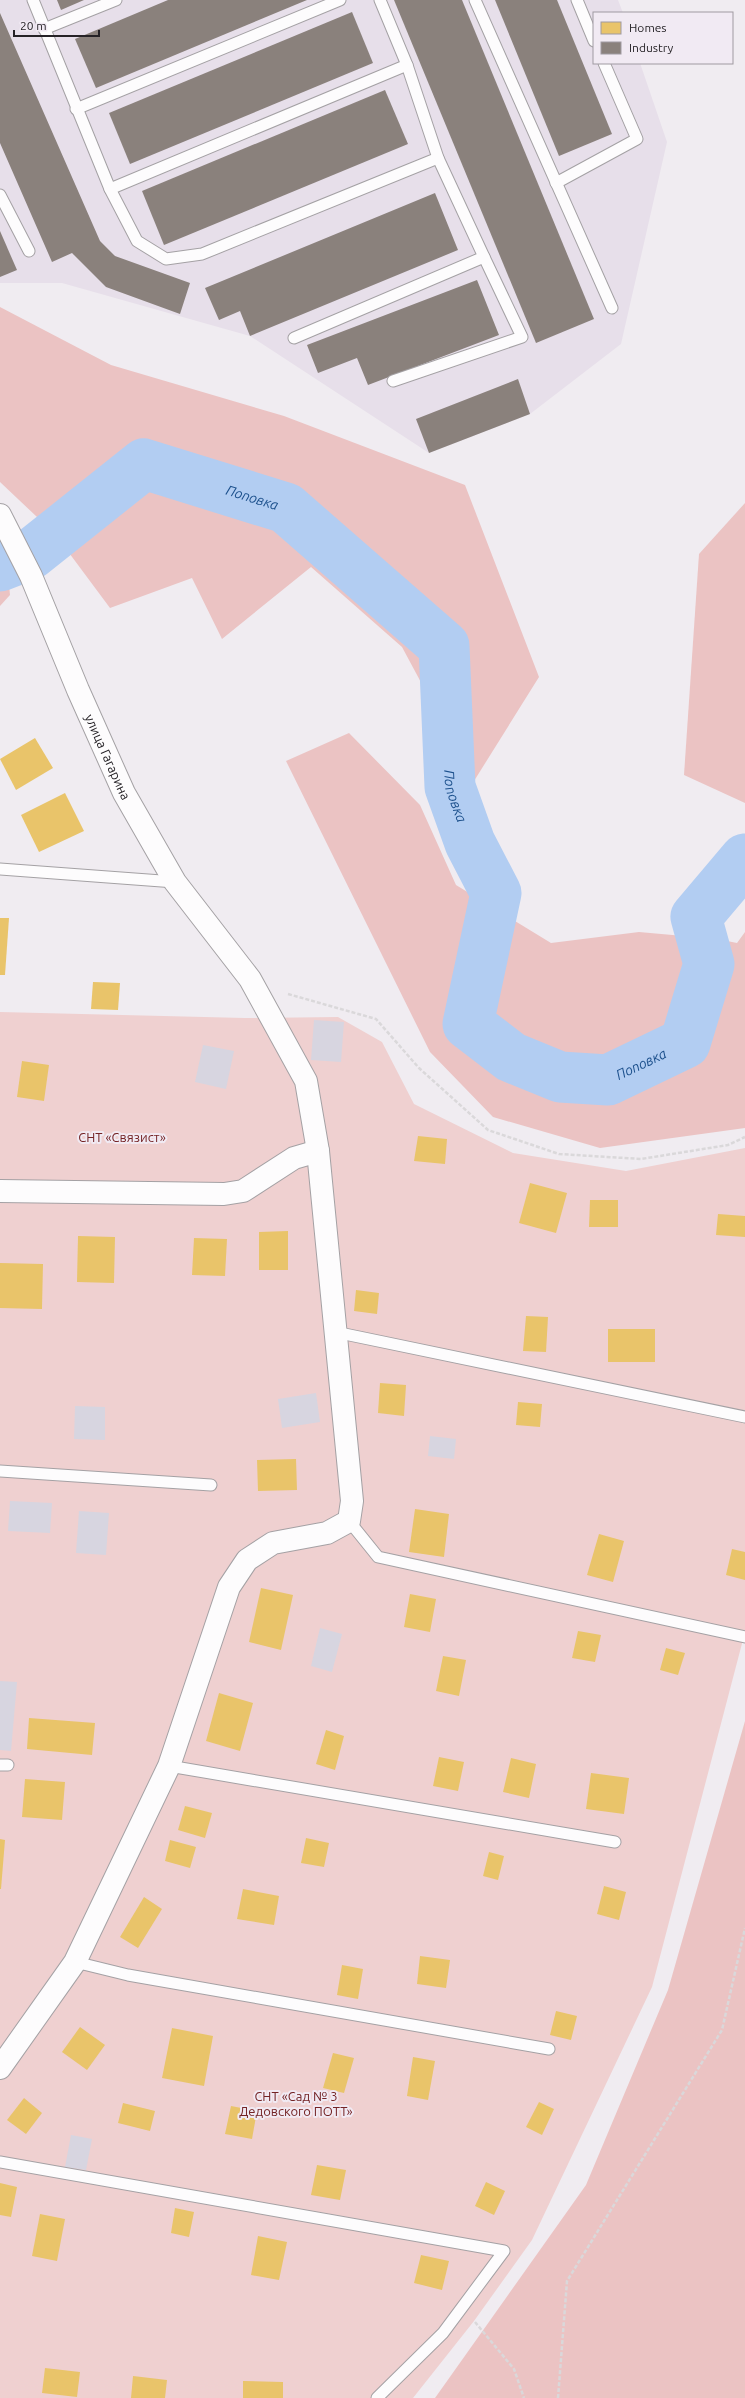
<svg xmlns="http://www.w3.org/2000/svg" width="745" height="2398" viewBox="0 0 745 2398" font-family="Ubuntu,sans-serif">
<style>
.built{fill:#e7dfea}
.green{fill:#efd0d0}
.forest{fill:#ebc3c3}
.homes{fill:#e9c46a}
.industry{fill:#8a817c}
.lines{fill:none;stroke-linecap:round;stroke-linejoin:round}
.river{stroke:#b2cdf2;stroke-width:51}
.building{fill:#d7d5e0}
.service-casing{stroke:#a4a1a4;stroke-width:13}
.minor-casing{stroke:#a4a1a4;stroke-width:24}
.path{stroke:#dad8da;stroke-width:2.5;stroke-dasharray:4 2;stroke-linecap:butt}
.service{stroke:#fdfcfd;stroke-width:11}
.minor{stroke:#fdfcfd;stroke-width:22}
.labels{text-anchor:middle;stroke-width:4;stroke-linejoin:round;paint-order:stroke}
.street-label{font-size:13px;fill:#252226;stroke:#f1eaf3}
.park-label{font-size:13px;fill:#742325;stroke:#f1eaf3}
.water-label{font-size:14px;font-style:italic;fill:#1c508c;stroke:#f1eaf3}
</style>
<rect width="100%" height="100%" fill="#f0ecf1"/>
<path class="built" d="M0,0H618L623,13H594V63H640L667,142L621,344L530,414L429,453L250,336L62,283H0Z"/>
<path class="green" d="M0,1012L245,1018L338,1017L382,1042L414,1104L513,1153L626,1171L745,1148V1632L652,1987L532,2240L474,2321L413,2398H0Z"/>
<g class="forest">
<path d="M0,307L111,365L284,416L465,485L539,677L474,781L402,647L311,567L222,639L192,578L110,608L55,534L0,482Z"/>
<path d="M745,503V803L684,775L699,554Z"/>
<path d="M0,551L7,564L10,595L0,606Z"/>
<path d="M349,733L420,805L456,885L551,943L639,932L717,939L737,943L745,932V1128L600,1148L493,1117L430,1052L286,761Z"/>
<path d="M745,1721V2398H435L586,2185L668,1990Z"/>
</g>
<g class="homes">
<path d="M35,738L53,768L16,790L0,759Z"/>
<path d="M65,793L84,831L39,852L21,815Z"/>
<path d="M0,918H9L5,975H0Z"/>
<path d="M93,982L120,983L118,1010L91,1009Z"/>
<path d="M22,1061L49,1065L44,1101L17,1097Z"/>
<path d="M418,1136L447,1139L445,1164L414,1161Z"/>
<path d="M530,1183L567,1193L556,1233L519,1223Z"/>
<path d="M590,1200H618V1227H589Z"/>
<path d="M718,1214L745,1216V1237L716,1235Z"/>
<path d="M288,1231V1270H259V1232Z"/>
<path d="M78,1236L115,1237L114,1283L77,1282Z"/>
<path d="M194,1238L227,1239L225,1276L192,1275Z"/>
<path d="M0,1263L43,1264L42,1309L0,1308Z"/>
<path d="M356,1290L379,1293L377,1314L354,1311Z"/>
<path d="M526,1316L548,1317L546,1352L523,1351Z"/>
<rect x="608" y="1329" width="47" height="33"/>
<path d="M380,1383L406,1385L404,1416L378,1413Z"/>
<path d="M518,1402L542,1404L540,1427L516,1425Z"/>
<path d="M296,1459L297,1490L258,1491L257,1460Z"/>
<path d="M415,1509L449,1514L444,1557L409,1552Z"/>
<path d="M599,1534L624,1541L613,1582L587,1575Z"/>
<path d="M732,1549L745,1552V1580L726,1575Z"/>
<path d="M261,1588L293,1595L281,1650L249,1642Z"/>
<path d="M410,1594L436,1599L430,1632L404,1627Z"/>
<path d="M578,1631L601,1635L595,1662L572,1658Z"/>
<path d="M666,1648L685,1653L678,1675L660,1670Z"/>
<path d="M443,1656L466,1660L459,1696L436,1691Z"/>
<path d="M219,1693L253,1703L240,1751L206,1741Z"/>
<path d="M29,1718L95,1723L92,1755L27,1749Z"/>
<path d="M326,1730L344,1736L335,1770L316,1764Z"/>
<path d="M439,1757L464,1762L458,1791L433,1786Z"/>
<path d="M511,1758L536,1764L529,1798L503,1792Z"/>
<path d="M591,1773L629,1778L624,1814L586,1809Z"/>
<path d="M25,1779L65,1782L62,1820L22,1817Z"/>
<path d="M185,1806L212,1813L205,1838L178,1830Z"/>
<path d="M306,1838L329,1843L324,1867L301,1863Z"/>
<path d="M0,1839L5,1840L1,1889H0Z"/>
<path d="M170,1840L196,1847L190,1868L165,1861Z"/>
<path d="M489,1852L504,1856L498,1880L483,1876Z"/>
<path d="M604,1886L626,1892L619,1920L597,1914Z"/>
<path d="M243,1889L279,1896L274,1925L237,1919Z"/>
<path d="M144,1897L162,1909L138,1948L120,1937Z"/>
<path d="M420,1956L450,1960L446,1988L417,1984Z"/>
<path d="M342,1965L363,1969L358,1999L337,1995Z"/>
<path d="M556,2011L577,2016L571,2040L550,2035Z"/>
<path d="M80,2027L105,2045L87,2070L62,2052Z"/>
<path d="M172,2028L213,2036L204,2086L162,2078Z"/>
<path d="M333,2053L354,2058L344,2093L323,2088Z"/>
<path d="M413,2057L435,2061L428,2100L407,2096Z"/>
<path d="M24,2098L42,2113L26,2134L7,2120Z"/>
<path d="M539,2102L554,2109L542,2135L526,2127Z"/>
<path d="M123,2103L155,2111L150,2131L118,2123Z"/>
<path d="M231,2106L257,2111L252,2139L225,2134Z"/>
<path d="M317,2165L346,2170L340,2200L311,2195Z"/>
<path d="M486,2182L505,2191L494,2215L475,2206Z"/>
<path d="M0,2183L17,2187L11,2217L0,2215Z"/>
<path d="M175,2208L194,2212L189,2237L171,2233Z"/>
<path d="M40,2214L65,2219L57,2261L32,2256Z"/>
<path d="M258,2236L287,2242L279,2280L251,2275Z"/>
<path d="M421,2255L449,2261L442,2290L414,2283Z"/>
<path d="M45,2368L80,2372L77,2397L42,2393Z"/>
<path d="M133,2376L167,2380L165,2398H131Z"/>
<path d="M243,2381L283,2382V2398H243Z"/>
</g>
<g class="industry">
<path d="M57,0H84L61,10Z"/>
<path d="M168,0H307L96,88L75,39Z"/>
<path d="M394,0H462L594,319L536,343Z"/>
<path d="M495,0H557L612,134L559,156Z"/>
<path d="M352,12L373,63L130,164L109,113Z"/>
<path d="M0,13L100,241L115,256L190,283L180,314L106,287L72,253L52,262L0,143Z"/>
<path d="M385,90L408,144L164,245L142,191Z"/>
<path d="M435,193L458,250L250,336L240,311L219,320L205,288Z"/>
<path d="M0,231L17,270L0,277Z"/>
<path d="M477,280L499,335L368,385L357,358L318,373L307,345Z"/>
<path d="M518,379L530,414L429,453L416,419Z"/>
</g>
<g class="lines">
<path class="river" id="s1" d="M0,566L31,554L144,464L286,508L444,646L450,787L470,843L496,893L468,1024L511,1057L560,1077L608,1080L685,1043L709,964L696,917L745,859"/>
</g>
<g class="building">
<path d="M314,1020L344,1022L341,1062L311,1060Z"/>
<path d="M203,1045L234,1051L226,1089L195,1082Z"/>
<path d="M316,1393L320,1422L282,1428L278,1399Z"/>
<path d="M75,1406L105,1407V1440L74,1439Z"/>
<path d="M430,1436L456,1439L454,1459L428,1456Z"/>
<path d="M10,1501L52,1503L50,1533L8,1531Z"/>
<path d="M79,1511L109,1513L106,1555L76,1553Z"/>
<path d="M320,1628L342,1634L332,1672L311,1666Z"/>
<path d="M0,1681L17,1682L11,1751L0,1750Z"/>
<path d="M71,2135L92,2139L86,2170L65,2167Z"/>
</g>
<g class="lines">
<defs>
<g id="service">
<path d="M33,0L110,189L137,241L166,259L202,254L438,158L407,65L380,0"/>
<path d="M475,0L612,308"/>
<path d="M577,0L594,41"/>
<path d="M44,29L116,0"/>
<path d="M76,109L340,0"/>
<path d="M556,183L637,139L604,63"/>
<path d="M110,189L407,65"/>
<path d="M0,195L29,251"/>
<path d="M294,338L484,257L438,158"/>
<path d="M393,381L522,337L484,257"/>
<path d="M0,869L175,882"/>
<path d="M335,1332L745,1417"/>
<path d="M0,1471L211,1485"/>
<path d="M349,1521L378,1557L745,1637"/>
<path d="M0,1765H8"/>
<path d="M169,1766L615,1842"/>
<path d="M75,1962L128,1975L549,2049"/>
<path d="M0,2162L504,2251L443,2333L377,2398"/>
</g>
<g id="minor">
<path id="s2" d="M0,515L31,576L78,690L124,793L175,882L250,979L306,1081L318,1151L352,1501L349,1521L327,1533L273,1543L247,1560L229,1587L169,1766L75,1962L0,2068"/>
<path d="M0,1191L224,1194L243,1191L294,1158L318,1151"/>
</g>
</defs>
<use href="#service" class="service-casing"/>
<use href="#minor" class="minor-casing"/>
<g class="path">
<path d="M288,994L376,1019L419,1068L488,1130L559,1154L641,1159L728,1145L745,1137"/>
<path d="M475,2322L514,2369L524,2398"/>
<path d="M558,2398L567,2281L722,2030L745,1928"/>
</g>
<use href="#service" class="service"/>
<use href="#minor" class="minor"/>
</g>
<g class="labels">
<g class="street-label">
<text dy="5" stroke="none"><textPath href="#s2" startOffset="265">улица Гагарина</textPath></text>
</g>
<g class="park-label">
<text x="122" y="1142">СНТ «Связист»</text>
<text x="296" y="2101">СНТ «Сад № 3<tspan x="296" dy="15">Дедовского ПОТТ»</tspan></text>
</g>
<g class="water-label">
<text dy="5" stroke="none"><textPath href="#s1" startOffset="291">Поповка</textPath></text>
<text dy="5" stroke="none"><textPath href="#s1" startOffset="687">Поповка</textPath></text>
<text dy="5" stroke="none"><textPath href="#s1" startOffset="1119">Поповка</textPath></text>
</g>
</g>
<rect x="593" y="12" width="140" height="52" fill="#f1eaf3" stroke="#9f9aa1"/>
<rect x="601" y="22" width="20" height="12" fill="#e9c46a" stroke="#9f9aa1"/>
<text x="629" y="32" font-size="12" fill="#252226">Homes</text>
<rect x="601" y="42" width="20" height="12" fill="#8a817c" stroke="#9f9aa1"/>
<text x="629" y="52" font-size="12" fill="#252226">Industry</text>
<path d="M14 30v6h85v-6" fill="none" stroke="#252226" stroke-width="2"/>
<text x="20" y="30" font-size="12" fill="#252226" stroke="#f1eaf3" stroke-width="3" paint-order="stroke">20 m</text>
</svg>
